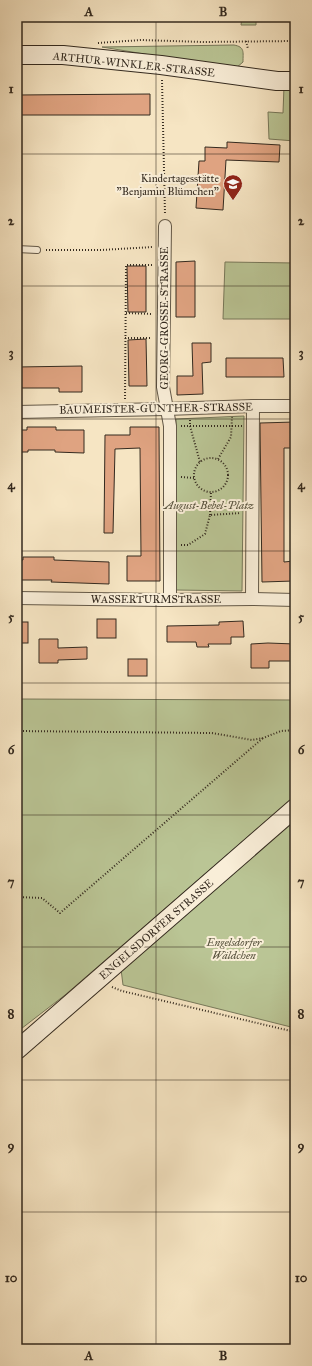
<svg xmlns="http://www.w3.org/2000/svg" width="312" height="1366" viewBox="0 0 312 1366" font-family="'IM FELL Great Primer',serif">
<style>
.green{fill:#bac595;stroke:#77785a}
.building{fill:#dfa381;stroke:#342a1f}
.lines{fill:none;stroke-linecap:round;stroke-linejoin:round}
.lane-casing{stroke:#645948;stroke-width:8}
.street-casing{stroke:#645948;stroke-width:14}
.secondary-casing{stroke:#342a1f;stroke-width:20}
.path{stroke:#342a1f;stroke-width:2;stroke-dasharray:1 2;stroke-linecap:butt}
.lane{stroke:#f9eed8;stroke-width:6}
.street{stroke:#f9eed8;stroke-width:12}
.secondary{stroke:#f9eed8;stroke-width:18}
.grid{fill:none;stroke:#342a1f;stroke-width:1;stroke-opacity:0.55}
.labels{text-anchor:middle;stroke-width:4;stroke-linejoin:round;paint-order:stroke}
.street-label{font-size:11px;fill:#342a1f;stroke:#f9eed8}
.poi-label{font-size:11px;fill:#342a1f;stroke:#f9eed8;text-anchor:end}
.park-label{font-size:11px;font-style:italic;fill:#56513c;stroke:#f9eed8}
.neatline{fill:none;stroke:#342a1f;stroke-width:1.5}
.grid-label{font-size:13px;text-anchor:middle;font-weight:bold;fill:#342a1f}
</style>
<rect width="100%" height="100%" fill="#f6e5c3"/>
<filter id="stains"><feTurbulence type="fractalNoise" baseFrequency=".005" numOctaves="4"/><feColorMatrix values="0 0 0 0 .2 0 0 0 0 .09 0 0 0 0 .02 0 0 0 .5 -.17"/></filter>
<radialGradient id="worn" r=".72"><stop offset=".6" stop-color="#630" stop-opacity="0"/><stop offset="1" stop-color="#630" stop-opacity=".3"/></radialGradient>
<g class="green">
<path d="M242,17H256V25H241Z"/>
<path d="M234,45C245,47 243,52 243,62L236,68H229L102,47Z"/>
<path d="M284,86H295V141L269,139L268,112L283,113Z"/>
<path d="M225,262L295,263V319H223Z"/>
<path d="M244,416L242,591L176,590V419Z"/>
<path d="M17,699L295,700V796L65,995L17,1032Z"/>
<path d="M295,815V1028L123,985L121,969Z"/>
</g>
<g class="building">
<path d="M150,94V115H17V95Z"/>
<path d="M227,142L280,145L279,162L226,160L223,210L196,208L199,161H205V147L227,148Z"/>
<path d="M195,261V317H176V262Z"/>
<path d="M127,266H146V312H128Z"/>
<path d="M146,339L147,386H129L128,340Z"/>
<path d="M192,343H211V362L202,363L203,394L177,395V376H193Z"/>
<path d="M226,358H283L284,377H226Z"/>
<path d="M82,366V392H59V388H17V367Z"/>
<path d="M295,422V448H284V562L294,561V581L262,582L260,423Z"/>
<path d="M27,427H56V430H84V453L55,452V450H28V452H17V430H27Z"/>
<path d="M130,427H159L160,581H127V556H141L140,448L115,449L113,533H104L105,435H130Z"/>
<path d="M23,557H54V560L109,562V584L51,582L52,580H17V560H23Z"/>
<rect x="97" y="619" width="19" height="19"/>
<path d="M243,621L244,637H231V644H208L209,647H197L196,642H167V626L219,625V622Z"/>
<rect x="17" y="622" width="11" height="21"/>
<path d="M39,639H58V648L87,647V659L58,660V663H39Z"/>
<path d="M268,643L295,644V661H269V668H251V644Z"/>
<rect x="128" y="659" width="19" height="17"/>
</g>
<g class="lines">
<defs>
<path id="lane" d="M17,249L37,250"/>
<g id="street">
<path d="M165,226L163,387L170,426V600"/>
<path d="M17,412L166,409L253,406H295"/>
<path d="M17,598L162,600L252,599L295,600"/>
<path d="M252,599L253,406"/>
</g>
<g id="secondary">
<path d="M17,55H63L161,65L277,81H295"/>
<path d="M17,1050L295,808"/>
</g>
</defs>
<use href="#lane" class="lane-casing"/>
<use href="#street" class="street-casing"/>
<use href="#secondary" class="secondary-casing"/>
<g class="path">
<path d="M246,41L248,49"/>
<path d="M98,43L141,40L203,42L295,41"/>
<path d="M162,80L165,214"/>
<path d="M46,250H101L153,247"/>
<path d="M126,313L152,314"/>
<path d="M125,338H152"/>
<path d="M125,399L126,265H154"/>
<path d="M190,420V426L200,462"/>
<path d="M181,426H242"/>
<circle cx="211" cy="475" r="17"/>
<path d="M218,459L231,437L232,417"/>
<path d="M181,477L194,478"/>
<path d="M210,515L211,492"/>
<path d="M181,545H188L205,534L210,515L241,513"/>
<path d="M17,731L212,733L252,740L263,738L281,731L295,730"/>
<path d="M17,897L42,898L60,913L263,738"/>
<path d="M112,987L122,991L295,1032"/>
</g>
<use href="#lane" class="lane"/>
<use href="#street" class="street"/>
<use href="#secondary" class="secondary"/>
</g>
<path class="grid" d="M156,17V1349M17,154H295M17,286H295M17,419H295M17,551H295M17,683H295M17,815H295M17,947H295M17,1080H295M17,1212H295"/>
<defs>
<symbol id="school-pin" viewBox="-11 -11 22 30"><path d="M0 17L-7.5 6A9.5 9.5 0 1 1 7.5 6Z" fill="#8f2418" stroke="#f9eed8"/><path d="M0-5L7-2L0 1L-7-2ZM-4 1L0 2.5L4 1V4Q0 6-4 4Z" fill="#fff"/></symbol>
</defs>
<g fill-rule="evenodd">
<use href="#school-pin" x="222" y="173" width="22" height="30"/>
</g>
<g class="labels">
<g class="street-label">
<text transform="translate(134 64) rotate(6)" y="4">ARTHUR-WINKLER-STRASSE</text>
<text transform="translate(164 318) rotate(-90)" y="4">GEORG-GROSSE-STRASSE</text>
<text transform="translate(156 408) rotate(-1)" y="4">BAUMEISTER-GÜNTHER-STRASSE</text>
<text x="156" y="603">WASSERTURMSTRASSE</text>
<text transform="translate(156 929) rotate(-41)" y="4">ENGELSDORFER STRASSE</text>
</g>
<g class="poi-label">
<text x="219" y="182">Kindertagesstätte<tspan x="219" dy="13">"Benjamin Blümchen"</tspan></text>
</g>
<g class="park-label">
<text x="209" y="509">August-Bebel-Platz</text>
<text x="234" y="946">Engelsdorfer<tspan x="234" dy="13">Wäldchen</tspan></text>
</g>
</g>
<rect width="312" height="1366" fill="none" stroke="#f6e5c3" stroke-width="44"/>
<rect x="22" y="22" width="268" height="1322" class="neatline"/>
<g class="grid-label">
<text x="89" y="16">A</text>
<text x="223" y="16">B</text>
<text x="11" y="93">1</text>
<text x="301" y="93">1</text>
<text x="11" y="225">2</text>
<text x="301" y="225">2</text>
<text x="11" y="357">3</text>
<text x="301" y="357">3</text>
<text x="11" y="489">4</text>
<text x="301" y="489">4</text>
<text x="11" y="621">5</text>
<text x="301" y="621">5</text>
<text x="11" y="754">6</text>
<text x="301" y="754">6</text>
<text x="11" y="886">7</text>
<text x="301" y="886">7</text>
<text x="11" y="1018">8</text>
<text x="301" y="1018">8</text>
<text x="11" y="1150">9</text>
<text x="301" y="1150">9</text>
<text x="11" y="1282">10</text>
<text x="301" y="1282">10</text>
<text x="89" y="1360">A</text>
<text x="223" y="1360">B</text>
</g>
<rect width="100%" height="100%" filter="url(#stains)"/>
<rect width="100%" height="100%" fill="url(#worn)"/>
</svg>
